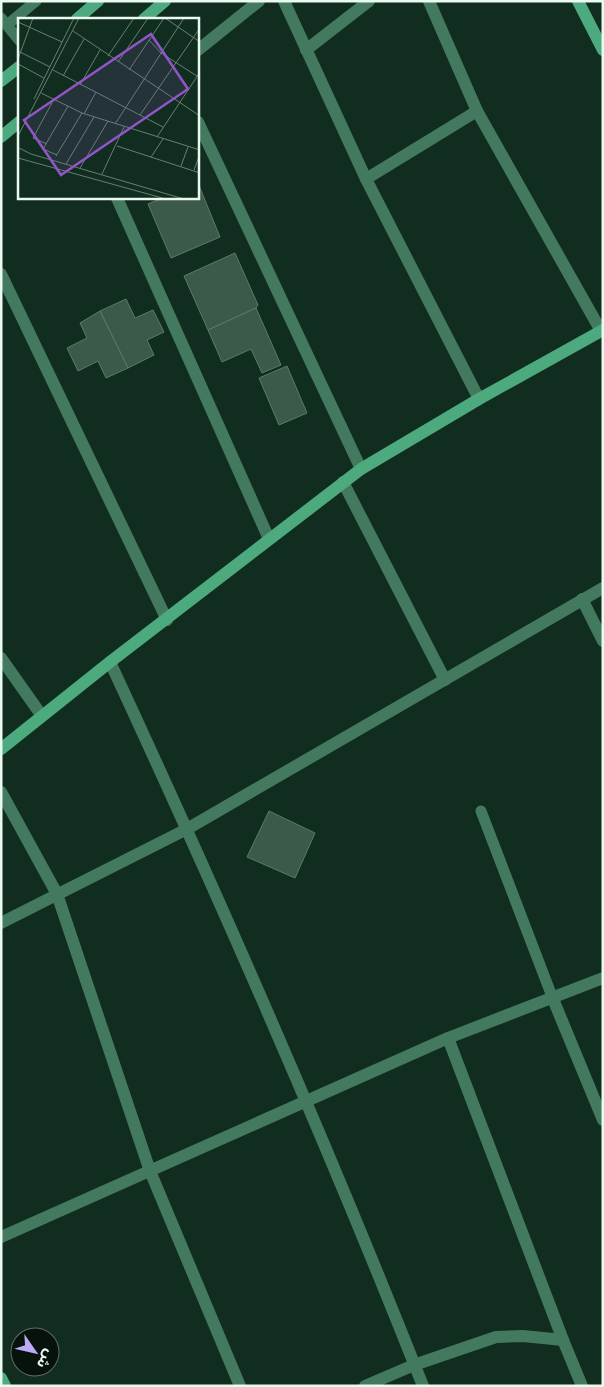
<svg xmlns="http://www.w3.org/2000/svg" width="604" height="1387" viewBox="0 0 604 1387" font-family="'Open Sans','Noto Sans Arabic',sans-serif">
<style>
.building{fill:#3c5a4a;stroke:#5c7a6a}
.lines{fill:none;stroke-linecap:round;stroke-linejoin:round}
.lane{stroke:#437a5f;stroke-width:11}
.street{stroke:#437a5f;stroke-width:12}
.secondary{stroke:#4caa7e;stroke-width:12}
.inset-road{fill:none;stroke:#677f73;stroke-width:1}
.view{fill:#9155c9;fill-opacity:0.15;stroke:#9155c9;stroke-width:2.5}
.inset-edge{fill:none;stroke:#e9faf0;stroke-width:2.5}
</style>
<rect width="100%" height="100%" fill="#102d1f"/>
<g class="building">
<path d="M198,183L220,237L171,258L148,204L163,198H198Z"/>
<path d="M235,253L258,305L256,308L208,330L184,276Z"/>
<path d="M126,299L135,318L153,310L164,332L147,340L154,355L128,368L100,311Z"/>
<path d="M256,308L281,365L262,373L251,349L222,362L208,330Z"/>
<path d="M100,311L128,368L106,378L98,361L78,371L67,348L87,338L80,323Z"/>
<path d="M287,366L307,413L279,425L259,378Z"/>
<path d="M269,811L315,833L295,878L247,857Z"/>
</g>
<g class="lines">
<g class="lane">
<path d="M1,18L19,40"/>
<path d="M7,25L36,1"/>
<path d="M481,811L553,999"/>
</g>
<g class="street">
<path d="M284,1L366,179L479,399"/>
<path d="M429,1L477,111L601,331"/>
<path d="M198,50L259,1"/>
<path d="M306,50L369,1"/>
<path d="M198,122L361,469"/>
<path d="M366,179L477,111"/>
<path d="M117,198L269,539"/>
<path d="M1,274L167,620"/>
<path d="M343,482L445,680"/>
<path d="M582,599L603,641"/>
<path d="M1,658L42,716"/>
<path d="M110,662C221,901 326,1141 423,1386"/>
<path d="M1,792L57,894L150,1171L240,1386"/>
<path d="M1,923L187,829L603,588"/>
<path d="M553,999L603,1120"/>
<path d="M448,1038L563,1340L582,1386"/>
<path d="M1,1237L448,1038L603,978"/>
<path d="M365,1386L414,1365L496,1337L523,1336L563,1340"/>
</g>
<g class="secondary">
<path d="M578,1L603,50"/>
<path d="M77,19L98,1"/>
<path d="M144,19L165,1"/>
<path d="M1,81L19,67"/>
<path d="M1,137L19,122"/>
<path d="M1,749L110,662L361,469L479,399L603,330"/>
<path d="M1,1378L5,1386"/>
</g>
</g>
<g transform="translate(18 18)">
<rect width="181" height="181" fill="#102d1f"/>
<path class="inset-road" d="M147,0L182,24M0,4L44,24M55,13L182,98M131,22L143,35L179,58M0,33L32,49M90,38L116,0M0,41L15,0M100,44L130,0M0,46L26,60M35,52L145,109M111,52L146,0M45,58L66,21M62,67L82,32M23,75L64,95L182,132M16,81L56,0M66,96L78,74M122,97L182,10M97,106L166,0M0,118L61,0M139,119L182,54M29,126L15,120L36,81M99,128L182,155M1,130L13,136L166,181M39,137L25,131L50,88M38,138L64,95M133,139L145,121M0,140L148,181M48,146L76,99M163,148L170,129M62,150L90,103M176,152L182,136M84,156L106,109"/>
<path class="view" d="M133,16L170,71L43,157L6,102Z"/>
<rect width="181" height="181" class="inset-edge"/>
</g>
<rect width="604" height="1387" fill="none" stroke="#e9faf0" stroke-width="5"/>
<g transform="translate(35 1352) rotate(124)"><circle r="24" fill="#07120c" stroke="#616f67"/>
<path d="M0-4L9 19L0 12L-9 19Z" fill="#bcaaf6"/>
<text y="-8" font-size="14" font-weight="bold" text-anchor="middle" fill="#e9faf0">ش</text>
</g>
</svg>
